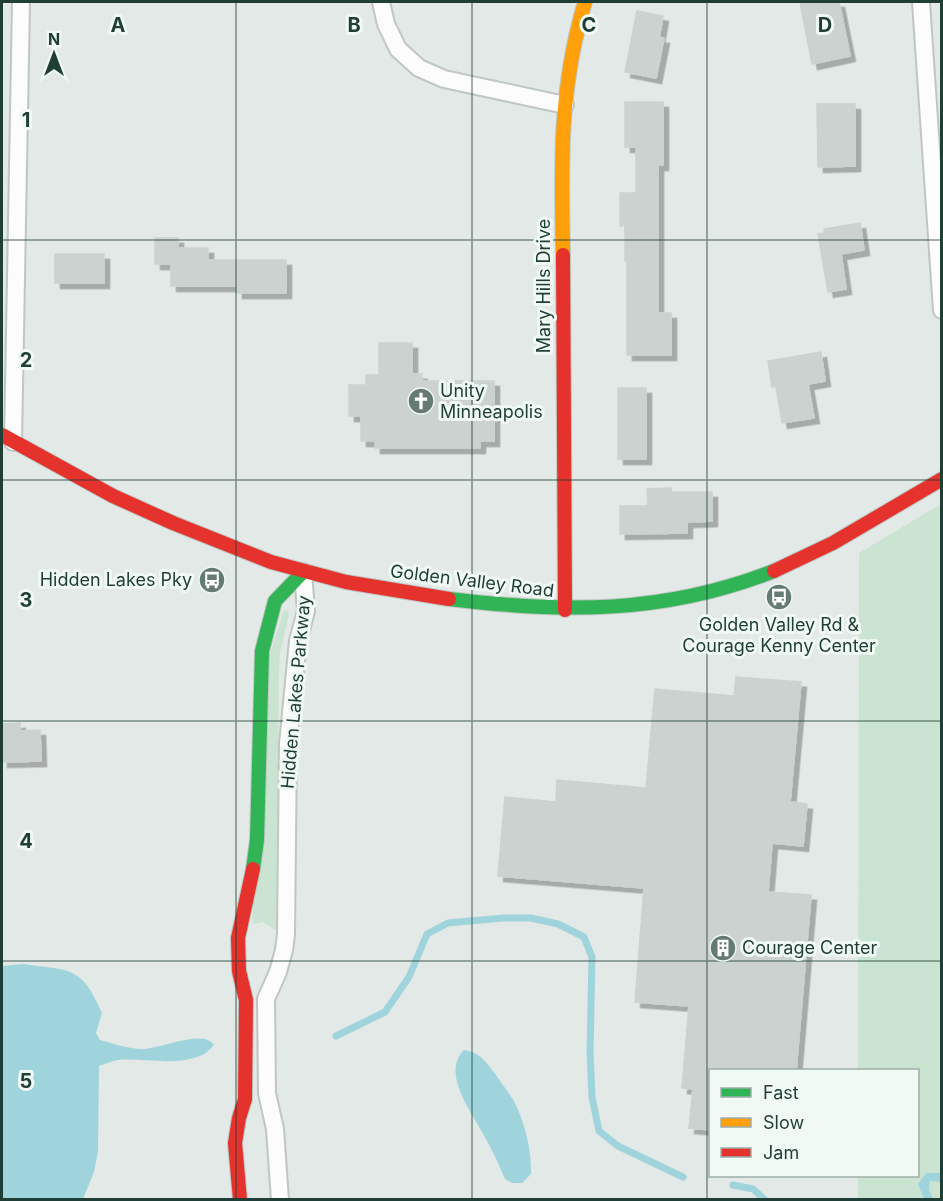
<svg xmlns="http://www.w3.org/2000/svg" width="943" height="1201" viewBox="0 0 943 1201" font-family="Inter,sans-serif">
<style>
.green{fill:#cbe4d2}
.water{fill:#a0d4dc}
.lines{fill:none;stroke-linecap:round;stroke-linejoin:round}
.stream{stroke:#a0d4dc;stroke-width:7}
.building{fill:#cbd2cf;stroke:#ccd2cf;stroke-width:1.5;filter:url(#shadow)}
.street-casing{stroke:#c0c6c3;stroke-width:20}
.fast-casing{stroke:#bec7c3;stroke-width:16}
.slow-casing{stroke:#bec7c3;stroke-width:16}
.jam-casing{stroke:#bec7c3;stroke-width:16}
.street{stroke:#fbfcfb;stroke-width:16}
.fast{stroke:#30b455;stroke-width:14}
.slow{stroke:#ff9f0a;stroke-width:14}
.jam{stroke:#e5322d;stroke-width:14}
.grid{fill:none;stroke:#1f3e35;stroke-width:1.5;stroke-opacity:0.55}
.labels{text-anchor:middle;stroke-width:6;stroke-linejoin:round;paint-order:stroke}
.street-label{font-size:18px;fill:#1f3e35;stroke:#f1f9f5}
.poi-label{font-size:18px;fill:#1f3e35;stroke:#f1f9f5;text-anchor:start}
.grid-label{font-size:20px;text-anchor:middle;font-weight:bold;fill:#1f3e35;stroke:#f1f9f5;stroke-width:6;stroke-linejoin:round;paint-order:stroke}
</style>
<defs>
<filter id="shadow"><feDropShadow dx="5.5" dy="5.5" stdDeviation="0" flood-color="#0004"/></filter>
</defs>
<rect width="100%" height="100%" fill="#e3e9e6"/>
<g class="green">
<path d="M941,504V1199L858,1200V1176H918V1070H858L859,553Z"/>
<path d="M284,610H287L289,614L280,653L279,669L277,931L263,922L252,924L266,666Z"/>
</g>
<g class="water">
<path d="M23,964C71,971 81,965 102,1013L96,1033L100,1040C113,1043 128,1049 142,1049C158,1050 203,1028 214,1045C194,1071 146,1057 118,1060C112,1061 105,1064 99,1066L98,1151L94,1172L83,1199H2V966Z"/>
<path d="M464,1050C480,1052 487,1063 496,1075C501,1083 507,1090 512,1098C524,1117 532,1152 531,1174L522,1183H512L505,1179C498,1163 491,1147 482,1132C471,1111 441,1072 464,1050Z"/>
<path d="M926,1173H941V1182L930,1181L929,1190L933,1199H924L918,1184Z"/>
</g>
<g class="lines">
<g class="stream">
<path d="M336,1036L385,1012L409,977L427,934L448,923L503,918H531L558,924L584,937L592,957L590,1053L592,1097L599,1131L618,1146L683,1177"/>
<path d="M733,1185L753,1189L765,1200"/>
</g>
</g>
<g class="building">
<path d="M800,2H839L850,56L812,64Z"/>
<path d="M637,11L663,16L659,38H664L656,78L625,72Z"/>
<path d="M625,102H663V165H658V313H671V355H627V261H625V225L620,226V193H636V147H625Z"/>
<path d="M817,104H855V166L818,167Z"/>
<path d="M860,223L864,250L841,254L846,289L828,292L818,234L825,233L824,229Z"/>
<path d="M155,238H178V248H208V260H286V293H237V286H171V264H155Z"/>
<rect x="55" y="254" width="49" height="29"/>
<path d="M379,343H412V374H422V381H494V441H480V448H375V441H361V416H349V385H366V375H379Z"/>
<path d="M821,352L825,381L808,384L814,418L782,423L776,386L772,387L768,361Z"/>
<rect x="618" y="388" width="28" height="71"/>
<path d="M671,488V492H712V521L687,522V533L620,534V506H648L647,489Z"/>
<path d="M736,677L801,682L790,802L807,804L803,846L772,843L768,892L811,895L796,1071H711V1130L689,1128L693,1089L682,1088L689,1006L635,1002L644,888L498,876L505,797L556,802L557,780L646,788L655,689L734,696Z"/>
<path d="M20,723V731L40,730L41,761L2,762V724Z"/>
</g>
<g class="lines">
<defs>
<g id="street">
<path d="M381,2L386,24L398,49L419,68L444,79L565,105"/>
<path d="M921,2L942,310"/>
<path d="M13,442L21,2"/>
<path d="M280,1200L275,1129L267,1093L266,999L278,972L284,950L286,934L288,744L298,641L306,611L303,572"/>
</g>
<g id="fast">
<path d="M449,599C564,613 665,614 774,571"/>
<path d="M253,869L257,840L262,651L275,601L303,572"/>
</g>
<path id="slow" d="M563,255C561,165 559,89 585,2"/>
<g id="jam">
<path d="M563,255L565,610"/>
<path d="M2,435L113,496L173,523L271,562L346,582L449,599"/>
<path d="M774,571L833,543L942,479"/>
<path d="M240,1200L235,1143L239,1118L245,1099L246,1000L239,971L238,938L253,869"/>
</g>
</defs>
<use href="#street" class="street-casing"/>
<use href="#fast" class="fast-casing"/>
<use href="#slow" class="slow-casing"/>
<use href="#jam" class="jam-casing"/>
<use href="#street" class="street"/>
<use href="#fast" class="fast"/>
<use href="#slow" class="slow"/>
<use href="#jam" class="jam"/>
</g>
<path class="grid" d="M236,2V1200M472,2V1200M707,2V1200M2,240H942M2,480H942M2,721H942M2,961H942"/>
<defs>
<symbol id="church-disc" viewBox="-11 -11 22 22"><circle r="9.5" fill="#647a73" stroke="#f1f9f5"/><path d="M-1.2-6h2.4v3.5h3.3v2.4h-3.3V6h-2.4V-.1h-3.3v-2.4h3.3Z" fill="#fff"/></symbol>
<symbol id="bus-disc" viewBox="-11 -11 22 22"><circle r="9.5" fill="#647a73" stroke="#f1f9f5"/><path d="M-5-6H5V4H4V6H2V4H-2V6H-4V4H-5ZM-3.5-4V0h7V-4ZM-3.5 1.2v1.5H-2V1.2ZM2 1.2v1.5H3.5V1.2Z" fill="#fff"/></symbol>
<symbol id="building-disc" viewBox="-11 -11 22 22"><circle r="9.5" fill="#647a73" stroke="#f1f9f5"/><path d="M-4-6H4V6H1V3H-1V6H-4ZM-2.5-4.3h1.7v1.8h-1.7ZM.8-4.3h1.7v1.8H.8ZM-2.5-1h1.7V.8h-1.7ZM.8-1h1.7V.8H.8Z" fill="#fff"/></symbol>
</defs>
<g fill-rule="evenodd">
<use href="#church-disc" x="406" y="386" width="30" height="30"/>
<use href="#bus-disc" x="197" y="565" width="30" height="30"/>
<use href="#bus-disc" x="764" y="582" width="30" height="30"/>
<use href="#building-disc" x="708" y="933" width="30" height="30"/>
</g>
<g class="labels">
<g class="street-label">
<text transform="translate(544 286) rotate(-90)" y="6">Mary Hills Drive</text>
<text transform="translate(472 581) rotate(7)" y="6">Golden Valley Road</text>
<text transform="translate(296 692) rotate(-85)" y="6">Hidden Lakes Parkway</text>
</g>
<g class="poi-label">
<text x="440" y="397">Unity<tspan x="440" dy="21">Minneapolis</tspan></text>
<text x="192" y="586" text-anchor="end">Hidden Lakes Pky</text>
<text x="779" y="631" text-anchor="middle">Golden Valley Rd &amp;<tspan x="779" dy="21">Courage Kenny Center</tspan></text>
<text x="742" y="954">Courage Center</text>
</g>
</g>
<g class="grid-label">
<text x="118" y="32">A</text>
<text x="354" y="32">B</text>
<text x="589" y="32">C</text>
<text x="825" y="32">D</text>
<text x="26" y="127">1</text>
<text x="26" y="367">2</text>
<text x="26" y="607">3</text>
<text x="26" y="848">4</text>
<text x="26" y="1088">5</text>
</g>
<rect width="943" height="1201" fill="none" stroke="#1f3e35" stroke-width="6"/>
<rect x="709" y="1069" width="210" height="108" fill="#f1f9f5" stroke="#9daea8" stroke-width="1.5"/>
<rect x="721" y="1088" width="30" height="9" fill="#30b455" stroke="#9daea8" stroke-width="1.5"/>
<text x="763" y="1099" font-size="18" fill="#1f3e35">Fast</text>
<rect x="721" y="1118" width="30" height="9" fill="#ff9f0a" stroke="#9daea8" stroke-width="1.5"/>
<text x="763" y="1129" font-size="18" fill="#1f3e35">Slow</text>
<rect x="721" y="1148" width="30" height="9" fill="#e5322d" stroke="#9daea8" stroke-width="1.5"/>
<text x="763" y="1159" font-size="18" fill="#1f3e35">Jam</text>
<g transform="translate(54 54)" stroke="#f1f9f5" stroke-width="4.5" paint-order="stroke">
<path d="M0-4.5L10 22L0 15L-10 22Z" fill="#1f3e35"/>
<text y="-9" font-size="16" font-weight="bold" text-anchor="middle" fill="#1f3e35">N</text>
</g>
</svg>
